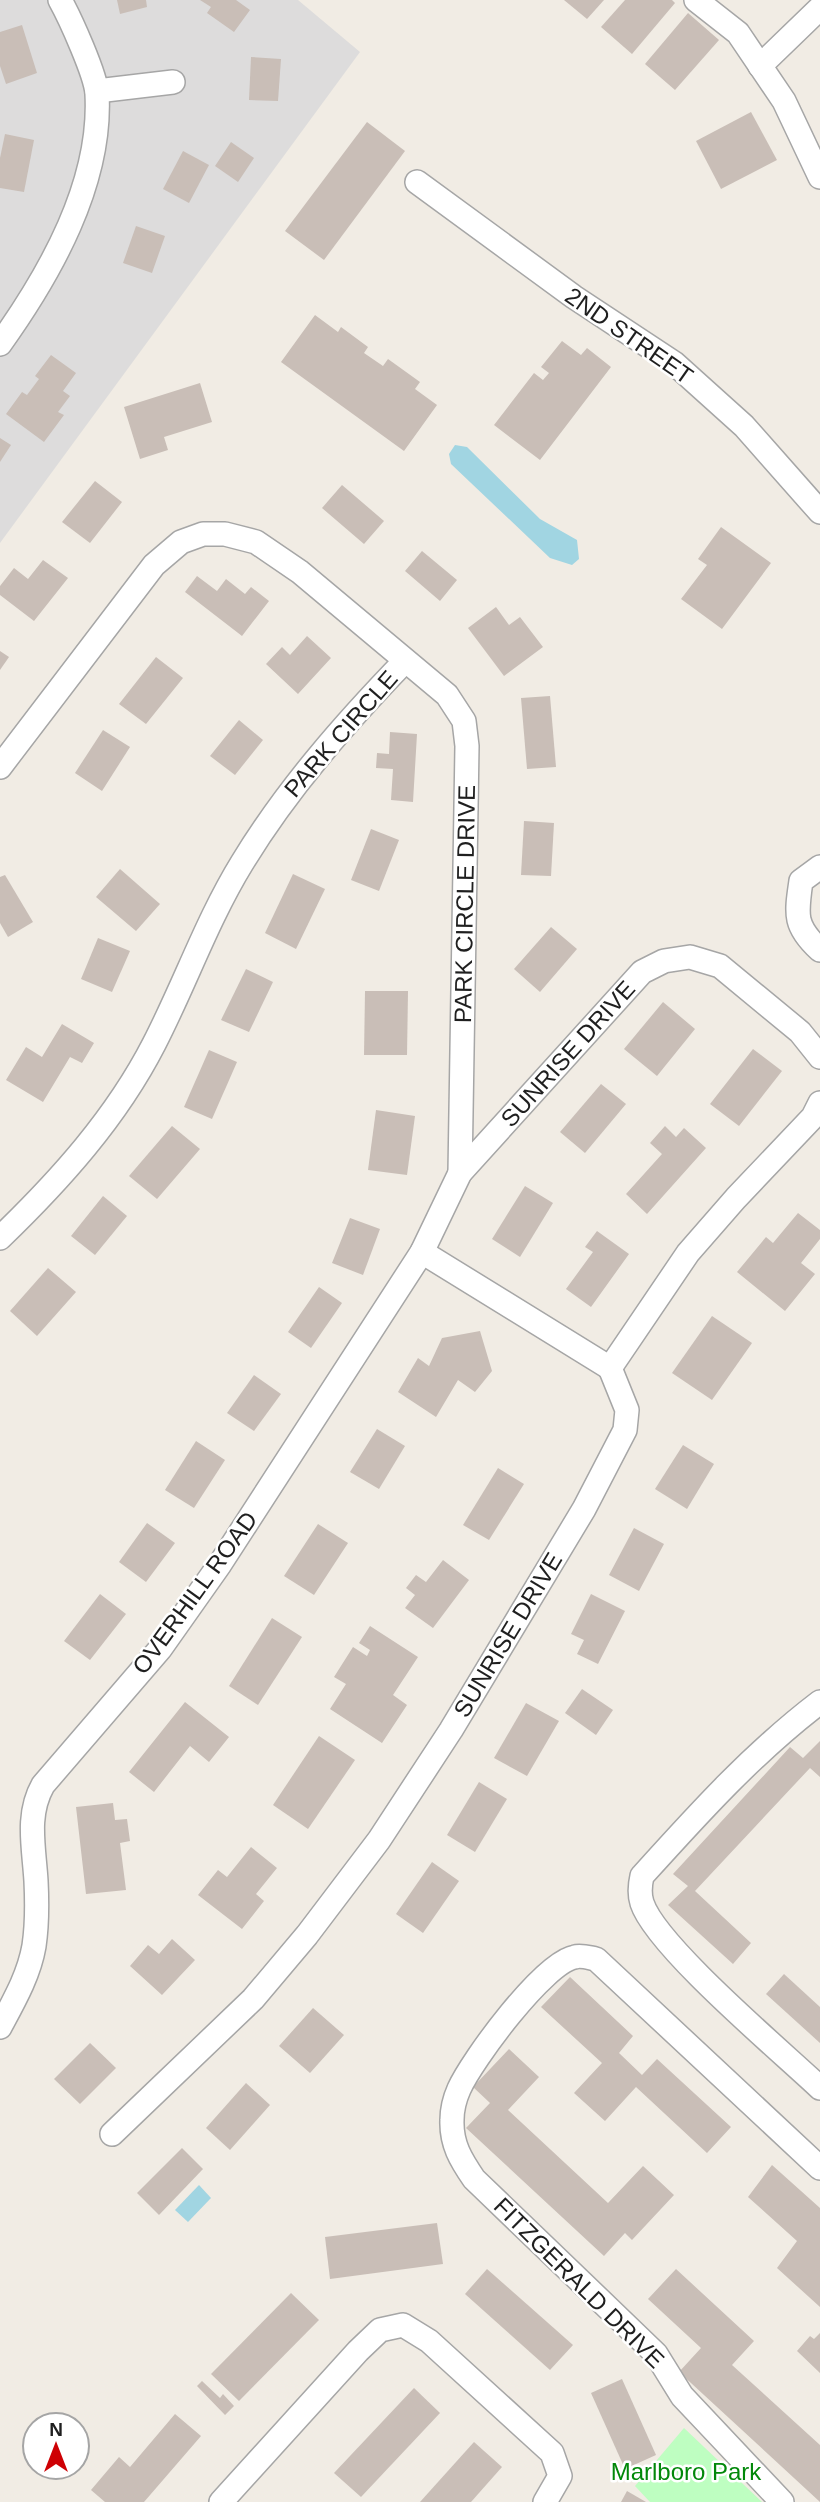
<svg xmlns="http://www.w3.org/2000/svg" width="820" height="2502" viewBox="0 0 820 2502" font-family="Arial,sans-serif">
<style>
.residential{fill:#dddcdc}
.park{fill:#befec1}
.water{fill:#a1d5e2}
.building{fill:#c9beb7}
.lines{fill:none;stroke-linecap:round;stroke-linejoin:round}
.minor-casing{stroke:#a6a6a6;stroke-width:26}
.minor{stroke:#fff;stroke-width:23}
.labels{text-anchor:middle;stroke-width:5;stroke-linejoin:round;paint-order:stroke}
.street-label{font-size:24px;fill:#1f1f1f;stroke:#fff}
.park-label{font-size:24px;fill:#02880a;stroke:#fff}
</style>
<rect width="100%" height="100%" fill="#f1ece4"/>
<path class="residential" d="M0,0H298L360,52L0,543Z"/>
<path class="park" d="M684,2428L762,2502H650L635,2486Z"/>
<g class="water">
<path d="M455,445L467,447L540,519L577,540L579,559L572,565L550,558L451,464L449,454Z"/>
<path d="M199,2185L211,2198L188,2222L175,2210Z"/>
</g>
<g class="building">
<path d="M117,0H146L147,7L120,14Z"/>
<path d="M200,0H236L250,10L234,32L207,13L211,7Z"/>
<path d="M564,0H604L587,19Z"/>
<path d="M625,0H672L675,3L632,54L601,27Z"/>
<path d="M688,13L719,40L675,90L645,64Z"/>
<path d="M22,25L37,73L6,84L0,66V32Z"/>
<path d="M251,57L281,59L278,101L249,100Z"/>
<path d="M751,112L777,160L721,189L696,141Z"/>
<path d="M367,122L405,151L324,260L285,231Z"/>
<path d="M5,134L34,140L24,192L0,188V158Z"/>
<path d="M231,142L254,158L238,182L215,166Z"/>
<path d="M183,151L209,165L189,203L163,189Z"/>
<path d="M136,226L165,236L152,273L123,263Z"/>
<path d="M315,315L338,332L341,327L368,347L364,353L383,366L388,359L420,382L415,389L437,405L404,451L281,362Z"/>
<path d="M562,341L581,355L587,348L611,367L540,460L494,425L534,373L543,380L549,373L541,367Z"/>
<path d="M51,355L76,373L63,391L70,396L58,412L64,415L44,442L6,414L22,392L27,395L39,379L35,376Z"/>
<path d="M200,383L212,422L164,437L168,450L140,459L124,407Z"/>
<path d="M0,438L11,445L0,462Z"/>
<path d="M95,481L122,502L90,543L62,522Z"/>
<path d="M342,485L384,521L364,544L322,508Z"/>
<path d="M721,527L771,563L722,629L681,599L707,565L698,559Z"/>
<path d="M422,551L457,580L440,601L405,571Z"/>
<path d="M43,560L68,578L34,621L0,595V586L14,568L28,579Z"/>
<path d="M197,576L217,591L226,579L245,594L251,587L269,601L242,636L185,592Z"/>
<path d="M496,607L509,625L520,617L543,647L504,676L468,628Z"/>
<path d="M307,636L331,658L298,694L266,664L282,647L290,655Z"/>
<path d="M0,651L9,657L0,670Z"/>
<path d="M156,657L183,678L146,724L119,704Z"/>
<path d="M550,696L556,767L527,769L521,698Z"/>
<path d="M239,720L263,740L235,775L210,756Z"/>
<path d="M103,730L130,747L102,791L75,773Z"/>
<path d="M390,732L417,734L413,802L391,800L393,769L376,768L377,753L389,754Z"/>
<path d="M524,821L554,823L551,876L521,875Z"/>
<path d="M371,829L399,840L379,891L351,880Z"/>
<path d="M120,869L160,904L136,931L96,897Z"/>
<path d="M293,874L325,889L296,949L265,933Z"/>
<path d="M5,875L33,922L8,937L0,923V877Z"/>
<path d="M551,927L577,949L540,992L514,969Z"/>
<path d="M98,938L130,951L112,992L81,979Z"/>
<path d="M246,969L273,982L249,1032L221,1020Z"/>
<path d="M365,991H408L407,1055H364Z"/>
<path d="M663,1002L695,1029L657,1076L624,1049Z"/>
<path d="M62,1024L94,1043L82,1063L70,1057L43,1102L6,1080L26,1047L42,1057Z"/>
<path d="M753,1049L782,1071L739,1126L710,1104Z"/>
<path d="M209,1050L237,1062L212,1119L184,1107Z"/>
<path d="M601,1084L626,1104L585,1153L560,1132Z"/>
<path d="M376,1110L415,1116L407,1175L368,1170Z"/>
<path d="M172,1126L200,1149L157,1199L129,1176Z"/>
<path d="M665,1126L676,1137L684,1128L706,1148L647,1214L626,1194L662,1154L650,1143Z"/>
<path d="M525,1186L553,1203L520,1257L492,1239Z"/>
<path d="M103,1196L127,1216L95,1255L71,1236Z"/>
<path d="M798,1213L820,1230V1239L801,1263L815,1274L785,1311L737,1272L766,1237L773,1243Z"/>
<path d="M350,1218L380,1229L363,1275L332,1263Z"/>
<path d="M597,1231L629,1254L591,1307L566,1289L593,1252L585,1247Z"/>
<path d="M48,1268L76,1292L37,1336L10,1311Z"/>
<path d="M319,1287L342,1303L311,1348L288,1332Z"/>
<path d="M712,1316L752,1343L712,1400L672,1373Z"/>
<path d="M480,1331L492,1371L475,1392L458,1380L436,1417L398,1392L418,1358L429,1366L442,1338Z"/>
<path d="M254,1375L281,1394L254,1431L227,1413Z"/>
<path d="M377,1429L405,1446L379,1489L350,1472Z"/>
<path d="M196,1441L225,1460L194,1508L165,1490Z"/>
<path d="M683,1445L714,1464L687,1509L655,1489Z"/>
<path d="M498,1468L524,1484L489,1540L463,1525Z"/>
<path d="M147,1523L175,1543L146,1582L119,1562Z"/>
<path d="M318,1524L348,1543L314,1595L284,1576Z"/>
<path d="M634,1528L664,1544L639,1591L609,1575Z"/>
<path d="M443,1560L469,1580L433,1628L405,1608L415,1595L406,1588L416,1575L426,1582Z"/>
<path d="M100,1594L126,1614L90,1660L64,1641Z"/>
<path d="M591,1594L625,1611L598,1664L577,1654L584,1640L571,1634Z"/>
<path d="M272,1618L302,1637L258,1705L229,1686Z"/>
<path d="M370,1626L418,1657L393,1695L407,1705L382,1743L330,1709L346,1684L334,1677L353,1647L367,1656L370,1650L359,1643Z"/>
<path d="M582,1689L613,1710L596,1735L565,1713Z"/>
<path d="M185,1702L229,1737L209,1762L190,1746L154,1792L129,1772Z"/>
<path d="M526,1703L559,1721L527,1776L494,1758Z"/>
<path d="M319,1736L355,1760L308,1829L273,1805Z"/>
<path d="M820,1741V1777L810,1768L695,1891L751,1943L733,1964L668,1905L688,1886L673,1874L790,1747L803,1758Z"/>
<path d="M479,1782L507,1799L475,1852L447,1835Z"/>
<path d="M113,1803L115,1820L127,1819L130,1841L120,1843L126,1890L86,1894L76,1807Z"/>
<path d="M251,1847L277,1868L256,1894L264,1901L242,1929L198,1895L218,1870L227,1877Z"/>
<path d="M432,1862L459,1881L423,1933L396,1914Z"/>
<path d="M172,1939L195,1960L162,1995L130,1966L148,1945L159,1954Z"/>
<path d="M784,1974L820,2007V2043L766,1994Z"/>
<path d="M570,1977L633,2036L619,2053L642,2075L657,2059L731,2127L707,2153L636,2087L605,2121L574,2093L602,2063L541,2007Z"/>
<path d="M313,2008L344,2035L310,2073L279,2046Z"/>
<path d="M90,2043L116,2068L80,2104L54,2079Z"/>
<path d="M509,2049L539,2077L508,2110L608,2203L643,2166L674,2195L632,2240L625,2233L604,2256L466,2128L490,2103L473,2087Z"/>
<path d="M246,2083L270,2105L230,2150L206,2128Z"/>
<path d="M182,2148L203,2169L159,2215L137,2193Z"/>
<path d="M772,2165L820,2208V2307L777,2268L797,2241L748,2197Z"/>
<path d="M437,2223L443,2264L330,2279L325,2237Z"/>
<path d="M487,2269L573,2345L550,2370L465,2294Z"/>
<path d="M676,2269L754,2341L732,2365L820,2445V2502L679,2372L701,2348L648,2299Z"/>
<path d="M291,2293L319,2320L239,2401L211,2374Z"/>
<path d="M820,2333V2373L797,2351L810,2336L814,2339Z"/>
<path d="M622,2379L656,2455L625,2469L591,2393Z"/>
<path d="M202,2381L220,2398L223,2394L234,2406L225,2415L197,2386Z"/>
<path d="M414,2388L440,2413L361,2497L334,2473Z"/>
<path d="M175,2414L201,2436L144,2502H105L91,2490L119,2457L130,2467Z"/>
<path d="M474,2442L502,2467L471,2502H420Z"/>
<path d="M627,2491L646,2502H621Z"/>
</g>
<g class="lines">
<defs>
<g id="minor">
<path d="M696,0L738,33L784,101L820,177"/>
<path d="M760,66L820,8"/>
<path d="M97,91L173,82"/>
<path d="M417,182L574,297L674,363L744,426L820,512"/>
<path d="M0,344C50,274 102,183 97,94C96,75 70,18 60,0"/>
<path d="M0,767L154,565L181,542L203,534H225L256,542L300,572L447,695L464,721L467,746L460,1173"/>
<path d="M820,867L801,881C796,915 794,926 820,950"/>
<path d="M0,1238C60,1180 116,1118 154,1044C185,984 207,920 242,863C287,789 345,723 405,661"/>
<path d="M422,1252L610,1368"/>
<path d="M610,1368L688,1253L736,1198L813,1117L820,1103"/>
<path d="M820,1702C753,1753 698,1814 642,1876C640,1885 639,1894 642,1903C656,1946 781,2051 820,2088"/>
<path d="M0,2027C14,2001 29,1975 34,1946C37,1926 37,1901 36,1881C34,1847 26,1815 43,1785L160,1649L220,1564L422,1252L460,1173L642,972L664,961L690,957L720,966L800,1032L820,1057"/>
<path d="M112,2134L253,1999L307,1935L379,1840L451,1730L584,1509L625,1430L627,1410L610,1368"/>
<path d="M221,2502L358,2351L380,2330L403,2325L429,2341L552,2453L560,2476L545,2502"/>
<path d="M782,2502L682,2396L656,2354L474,2179C461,2160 451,2144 452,2120C452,2110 455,2098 459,2089C472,2060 544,1962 575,1957C581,1955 590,1958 596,1959L820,2168"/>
</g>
</defs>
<use href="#minor" class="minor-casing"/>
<use href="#minor" class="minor"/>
</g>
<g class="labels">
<g class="street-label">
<text transform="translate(629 336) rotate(35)" y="8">2ND STREET</text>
<text transform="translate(341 734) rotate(-49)" y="8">PARK CIRCLE</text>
<text transform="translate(465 904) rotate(-89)" y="8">PARK CIRCLE DRIVE</text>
<text transform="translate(568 1054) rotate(-48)" y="8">SUNRISE DRIVE</text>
<text transform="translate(195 1593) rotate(-54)" y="8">OVERHILL ROAD</text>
<text transform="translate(508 1635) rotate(-59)" y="8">SUNRISE DRIVE</text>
<text transform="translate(579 2283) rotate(45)" y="8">FITZGERALD DRIVE</text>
</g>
<g class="park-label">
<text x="686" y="2480">Marlboro Park</text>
</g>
</g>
<g transform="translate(56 2446)"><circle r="33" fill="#ffffff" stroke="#a5a5a5" stroke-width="2"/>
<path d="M0-5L12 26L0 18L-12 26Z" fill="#ce0004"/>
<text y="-10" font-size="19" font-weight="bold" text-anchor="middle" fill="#1f1f1f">N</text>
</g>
</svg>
